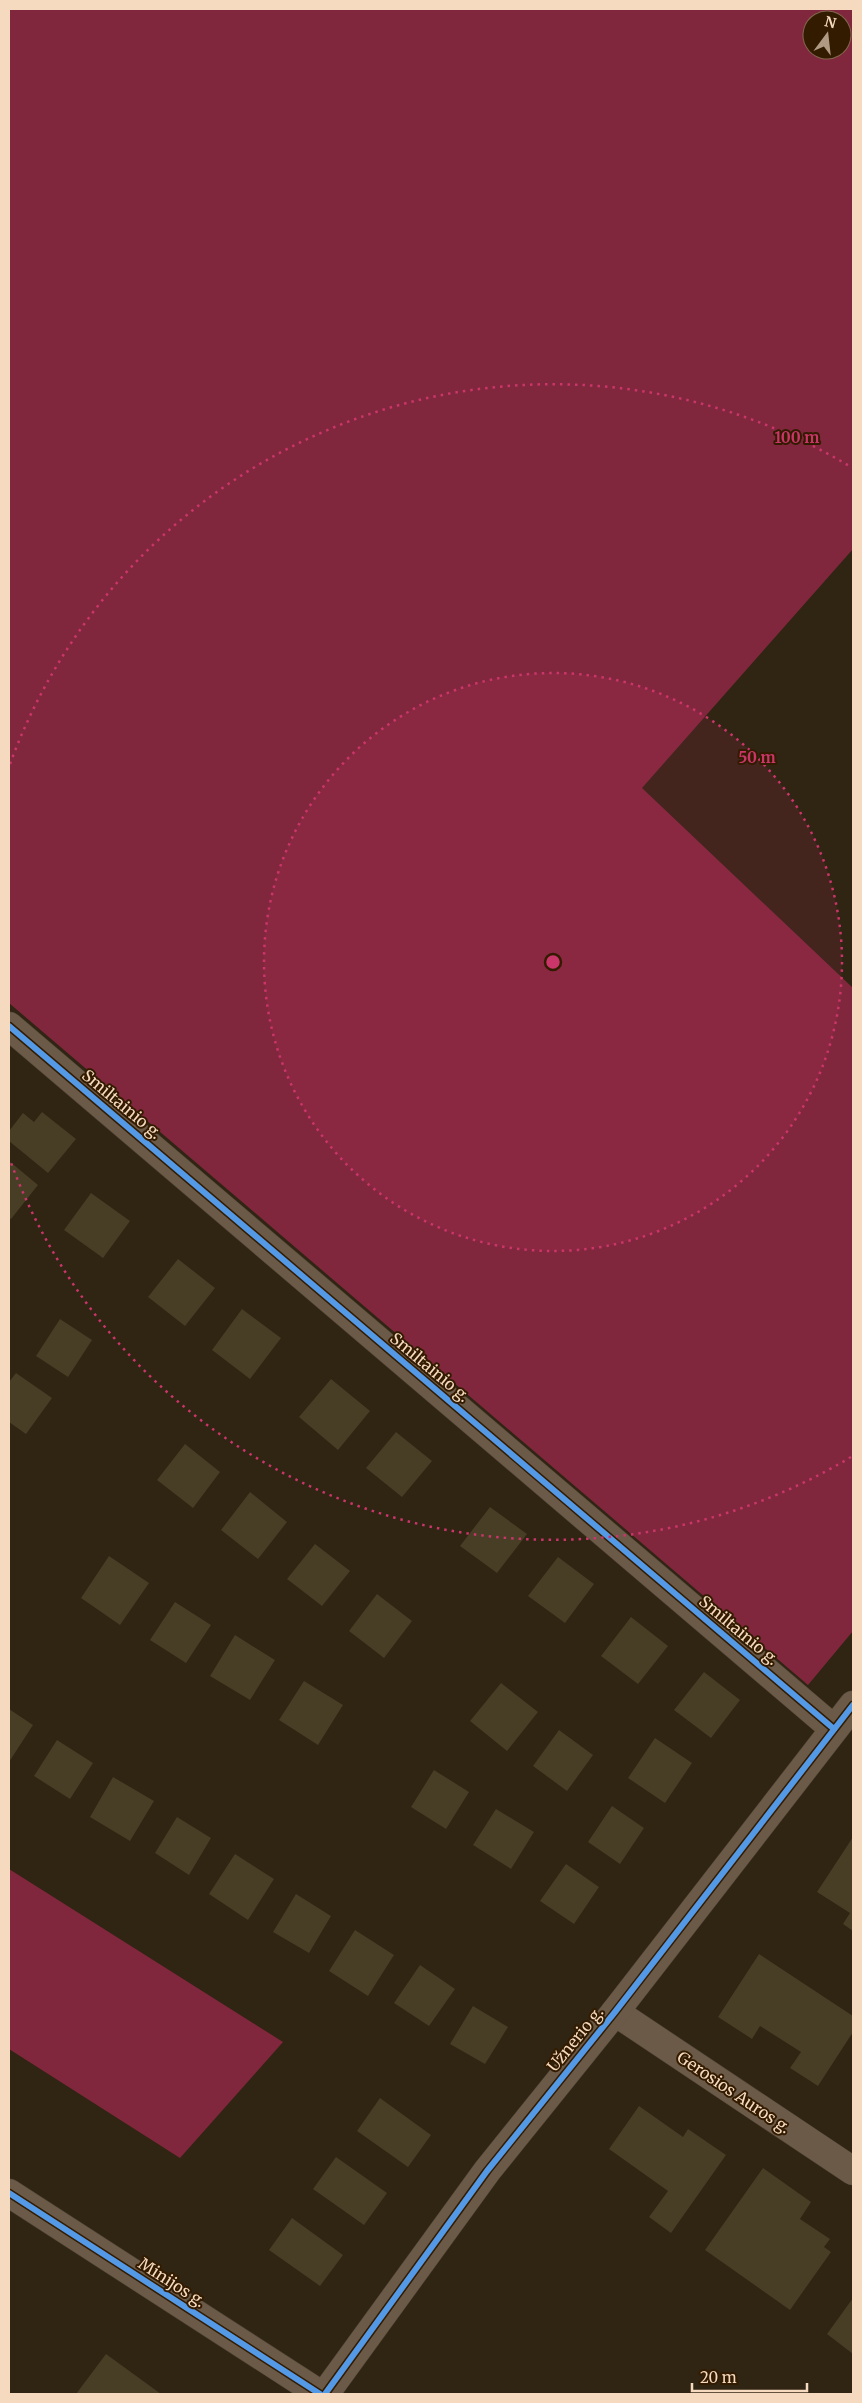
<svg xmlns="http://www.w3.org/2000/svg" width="862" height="2403" viewBox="0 0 862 2403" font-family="Merriweather,serif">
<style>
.forest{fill:#81273d;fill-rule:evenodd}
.building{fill:#483d25}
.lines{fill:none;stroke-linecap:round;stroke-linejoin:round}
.minor-casing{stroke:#4b4031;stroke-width:29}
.minor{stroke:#6a5a47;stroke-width:28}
.cycleway-casing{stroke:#331b00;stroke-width:9}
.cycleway{stroke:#5399e6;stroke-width:6}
.ring{fill:none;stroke:#ca356a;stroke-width:2.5;stroke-dasharray:2.5 5}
.labels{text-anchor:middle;stroke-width:4;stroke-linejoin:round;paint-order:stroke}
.street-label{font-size:16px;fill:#f5dabf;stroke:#331b00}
.centre{fill:#ca356a;stroke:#331b00;stroke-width:2.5}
.ring-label{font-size:15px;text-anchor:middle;font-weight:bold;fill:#ca356a;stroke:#331b00;stroke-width:4;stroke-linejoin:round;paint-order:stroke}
</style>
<rect width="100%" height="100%" fill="#302413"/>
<g class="forest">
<path d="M9,9H853V549L642,788L853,988V1631L808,1685L9,1003ZM812,20H842V50H812Z"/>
<path d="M9,1869L283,2042L180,2158L9,2049Z"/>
</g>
<g class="building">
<path d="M42,1112L76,1139L48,1173L9,1141V1131L23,1113L34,1122Z"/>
<path d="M9,1161L38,1185L11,1219L9,1218Z"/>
<path d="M91,1193L130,1221L103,1258L64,1230Z"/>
<path d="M178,1259L215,1288L185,1326L148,1297Z"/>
<path d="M242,1309L281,1338L250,1379L212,1350Z"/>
<path d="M60,1319L92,1340L68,1377L36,1356Z"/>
<path d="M16,1373L52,1398L26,1434L9,1422V1382Z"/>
<path d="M331,1379L370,1411L338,1450L299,1417Z"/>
<path d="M396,1432L432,1461L402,1497L366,1468Z"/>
<path d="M185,1444L220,1472L193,1508L157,1480Z"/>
<path d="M250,1492L287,1522L258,1559L221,1530Z"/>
<path d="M490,1507L527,1534L497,1573L460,1546Z"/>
<path d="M315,1544L350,1571L322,1606L287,1579Z"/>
<path d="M109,1556L149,1583L120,1625L81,1598Z"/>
<path d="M558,1557L594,1584L565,1623L528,1596Z"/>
<path d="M377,1594L412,1621L384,1658L349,1631Z"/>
<path d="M175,1602L211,1625L186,1663L150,1640Z"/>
<path d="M631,1617L668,1646L638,1684L601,1656Z"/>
<path d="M235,1635L275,1660L250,1700L210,1676Z"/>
<path d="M704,1672L740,1700L711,1738L674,1710Z"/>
<path d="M304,1681L343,1705L318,1745L279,1720Z"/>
<path d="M501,1683L538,1712L507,1751L470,1721Z"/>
<path d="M9,1709L33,1725L9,1762Z"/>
<path d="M559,1730L593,1755L567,1791L533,1766Z"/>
<path d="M655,1738L692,1763L665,1803L628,1778Z"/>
<path d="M57,1740L93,1763L70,1799L34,1776Z"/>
<path d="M434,1770L469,1792L446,1829L411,1807Z"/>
<path d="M113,1777L154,1801L130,1841L90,1817Z"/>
<path d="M612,1806L644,1828L620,1864L588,1842Z"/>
<path d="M496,1809L534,1832L511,1869L473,1845Z"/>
<path d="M177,1817L211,1838L189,1875L155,1853Z"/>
<path d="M853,1837V1931L843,1924L850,1913L817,1892Z"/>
<path d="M235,1854L274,1879L248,1920L209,1894Z"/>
<path d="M566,1864L599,1887L574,1924L540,1901Z"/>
<path d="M296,1894L331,1916L309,1953L273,1932Z"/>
<path d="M355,1930L394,1955L368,1996L329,1971Z"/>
<path d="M759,1954L853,2016V2032L818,2086L790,2068L801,2052L760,2026L752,2039L718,2017Z"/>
<path d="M420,1965L455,1989L429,2026L394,2003Z"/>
<path d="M473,2006L508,2027L485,2064L450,2044Z"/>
<path d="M380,2098L431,2135L408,2167L357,2131Z"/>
<path d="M639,2106L683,2137L688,2129L726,2155L671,2233L649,2217L668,2191L609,2149Z"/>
<path d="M336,2157L387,2193L364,2225L313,2189Z"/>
<path d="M763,2168L811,2202L800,2219L830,2239L824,2247L831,2252L790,2310L705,2250Z"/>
<path d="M292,2218L343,2255L320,2286L269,2250Z"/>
<path d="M853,2298V2354L827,2334Z"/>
<path d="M106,2354L161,2394H76Z"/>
</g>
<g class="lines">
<defs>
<g id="minor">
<path d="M9,1026L834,1729"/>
<path d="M615,2012L853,2171"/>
<path d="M9,2193L320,2394"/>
<path d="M325,2394L487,2171L615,2012L853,1705"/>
</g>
</defs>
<use href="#minor" class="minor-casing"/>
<use href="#minor" class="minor"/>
<defs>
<g id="cycleway">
<path d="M9,1026L834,1729"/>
<path d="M9,2193L320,2394"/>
<path d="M325,2394L487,2171L615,2012L853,1705"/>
</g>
</defs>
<use href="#cycleway" class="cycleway-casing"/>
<use href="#cycleway" class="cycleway"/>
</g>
<circle cx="553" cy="962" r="289" fill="#ca356a" fill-opacity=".12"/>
<g class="ring">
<circle cx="553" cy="962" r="289"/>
<path d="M851 1457A578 578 0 0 1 10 1160M10 764A578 578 0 0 1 851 467"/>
</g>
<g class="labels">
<g class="street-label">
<text transform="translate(122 1104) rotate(40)" y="6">Smiltainio g.</text>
<text transform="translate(430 1367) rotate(40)" y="6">Smiltainio g.</text>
<text transform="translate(739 1630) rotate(40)" y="6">Smiltainio g.</text>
<text transform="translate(575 2039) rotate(-51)" y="6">Užnerio g.</text>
<text transform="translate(734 2092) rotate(34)" y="6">Gerosios Auros g.</text>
<text transform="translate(172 2282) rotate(33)" y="6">Minijos g.</text>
</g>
</g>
<circle cx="553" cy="962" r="8" class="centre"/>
<g class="ring-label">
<text x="797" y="443">100 m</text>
<text x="757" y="763">50 m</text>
</g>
<rect width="862" height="2403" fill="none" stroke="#f5dabf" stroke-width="20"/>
<g transform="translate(827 35) rotate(15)"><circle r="24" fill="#331b00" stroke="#81674c"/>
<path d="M0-4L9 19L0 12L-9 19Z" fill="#b09a83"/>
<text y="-8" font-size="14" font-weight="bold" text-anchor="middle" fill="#f5dabf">N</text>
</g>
<path d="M692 2383v8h115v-8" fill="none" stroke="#f5dabf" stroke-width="2.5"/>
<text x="700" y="2383" font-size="15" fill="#f5dabf" stroke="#331b00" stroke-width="4" paint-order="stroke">20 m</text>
</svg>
